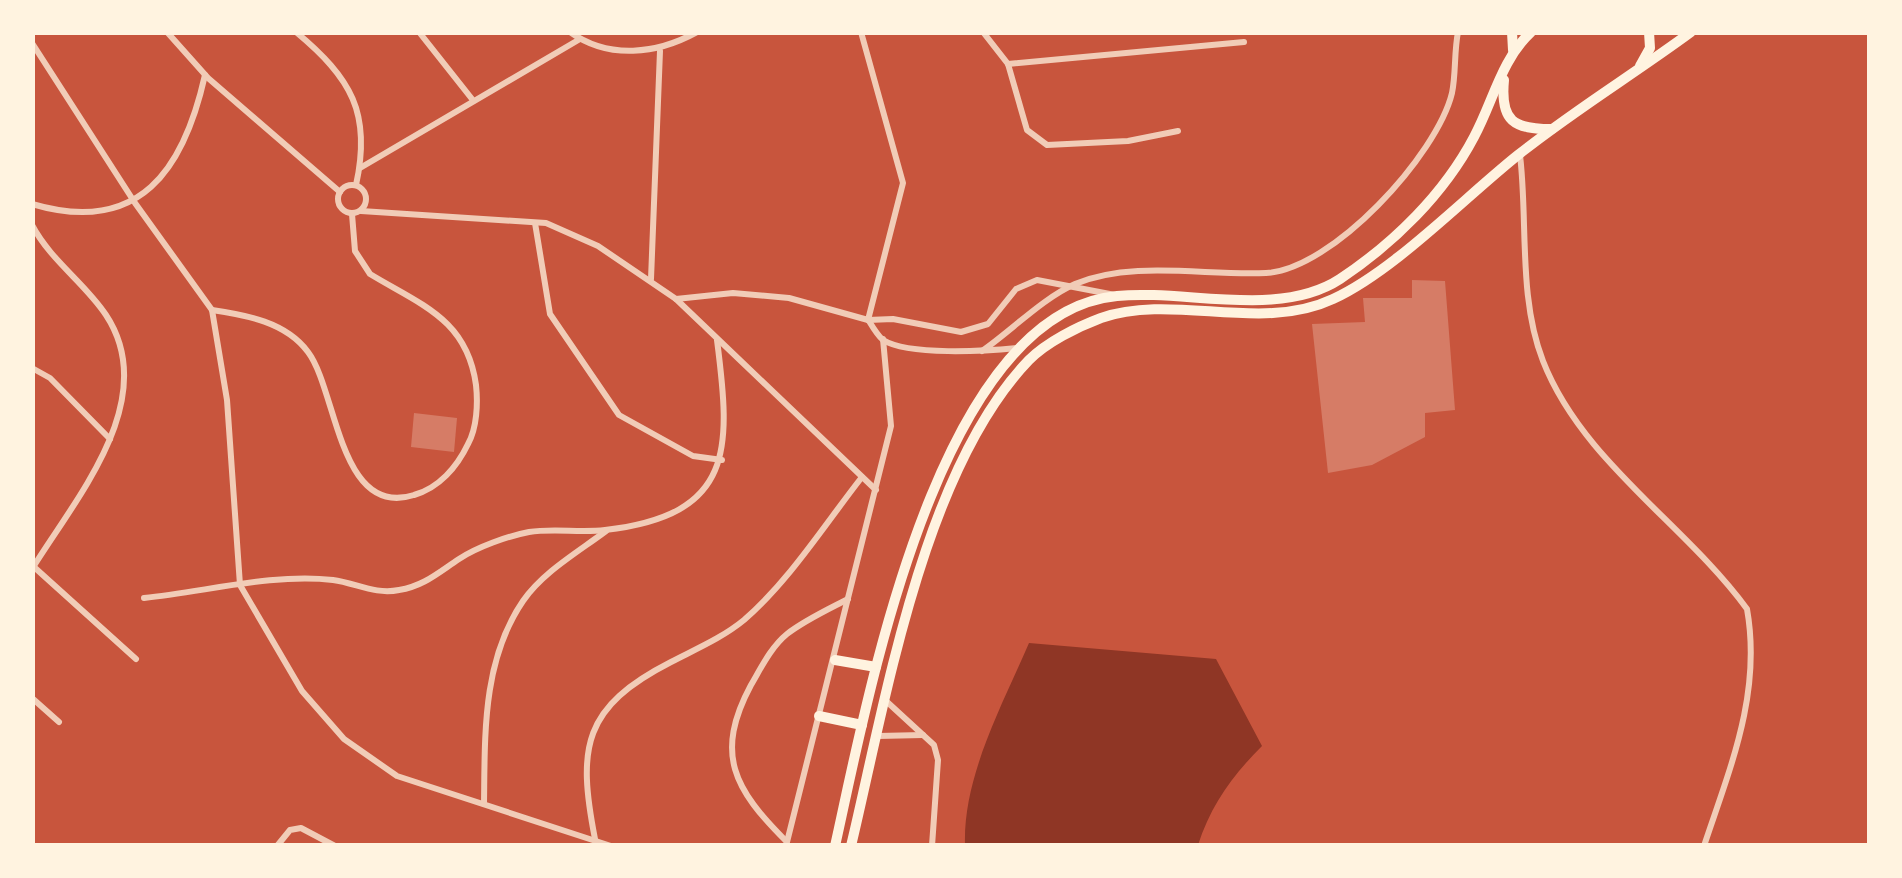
<svg xmlns="http://www.w3.org/2000/svg" width="1902" height="878" viewBox="0 0 1902 878" font-family="'Crimson Pro',serif">
<style>
.water{fill:#8f3625}
.building{fill:#d67c66}
.lines{fill:none;stroke-linecap:round;stroke-linejoin:round}
.minor{stroke:#f1ccb7;stroke-width:6}
.secondary{stroke:#fff3e0;stroke-width:10}
.primary{stroke:#fff3e0;stroke-width:10}
</style>
<rect width="100%" height="100%" fill="#c8553d"/>
<path class="water" d="M1029,643L1216,659L1262,746C1232,776 1211,805 1198,845H965C963,776 1002,706 1029,643Z"/>
<g class="building">
<path d="M1412,280L1445,281L1455,410L1425,413V437L1372,465L1328,473L1312,324L1365,322L1363,298H1412Z"/>
<path d="M414,413L457,418L454,452L411,447Z"/>
</g>
<g class="lines">
<g class="minor">
<path d="M167,32L208,78L340,192"/>
<path d="M296,32C351,78 372,113 356,185"/>
<path d="M419,32L472,99"/>
<path d="M570,32C609,60 657,54 697,32"/>
<path d="M861,32L903,183L868,320"/>
<path d="M983,32L1008,64L1027,130L1047,145L1128,141L1178,131"/>
<path d="M32,43L135,203L212,310L227,400L240,585L302,691L344,739L397,776L611,846"/>
<path d="M1008,64L1244,42"/>
<path d="M1520,155C1528,221 1518,297 1543,361C1582,461 1685,524 1747,609C1762,693 1730,768 1704,846"/>
<path d="M360,168L580,39"/>
<circle cx="352" cy="199" r="14"/>
<path d="M32,204C140,236 184,169 205,75"/>
<path d="M361,211L546,223L598,246L676,299L876,490"/>
<path d="M535,223L550,314L619,415L693,456L722,460"/>
<path d="M32,225C51,261 85,283 106,315C162,400 75,499 32,569"/>
<path d="M651,279L660,51"/>
<path d="M676,299L733,293L789,298L868,320L893,319L961,332L988,324L1016,289L1037,280L1115,295"/>
<path d="M212,310C246,315 286,322 308,352C337,390 339,519 414,495C439,488 457,467 468,444C477,428 478,403 476,385C467,319 421,305 370,274L355,251L352,214"/>
<path d="M869,321C872,326 878,336 883,340C909,356 986,351 1017,348"/>
<path d="M982,351C1011,331 1043,298 1075,284C1133,260 1205,276 1266,273C1332,270 1437,155 1452,93C1456,74 1454,52 1458,32"/>
<path d="M32,368L50,378L110,439"/>
<path d="M34,567L136,659"/>
<path d="M144,598C205,592 272,573 333,580C356,583 375,595 399,590C424,586 439,572 459,559C477,547 508,536 529,532C553,528 580,533 605,530C735,515 731,449 717,340"/>
<path d="M32,698L59,722"/>
<path d="M885,700L934,745L938,760L932,846"/>
<path d="M878,736L923,735"/>
<path d="M484,804C485,735 482,661 523,601C543,572 578,552 606,531"/>
<path d="M595,839C577,747 583,707 671,662C696,649 722,638 744,620C790,580 825,524 862,477"/>
<path d="M786,841C734,789 714,754 751,685C761,668 771,647 787,634C805,620 827,610 848,599"/>
<path d="M277,846L290,830L301,828L335,846"/>
<path d="M786,846L891,426L883,339"/>
</g>
<path class="secondary" d="M1512,32L1513,50"/>
<g class="primary">
<path d="M1640,66L1650,48L1649,32"/>
<path d="M1504,80C1500,122 1514,129 1552,129"/>
<path d="M835,660L876,667"/>
<path d="M819,716L862,725"/>
<path d="M835,846C867,704 936,313 1117,296C1185,289 1279,319 1340,279C1394,243 1444,194 1474,137C1493,102 1501,60 1531,32"/>
<path d="M851,846C886,700 923,470 1029,360C1047,342 1077,327 1101,318C1174,293 1261,333 1333,299C1394,271 1464,198 1518,155C1573,111 1634,74 1691,32"/>
</g>
</g>
<rect width="1902" height="878" fill="none" stroke="#fff3e0" stroke-width="70"/>
</svg>
